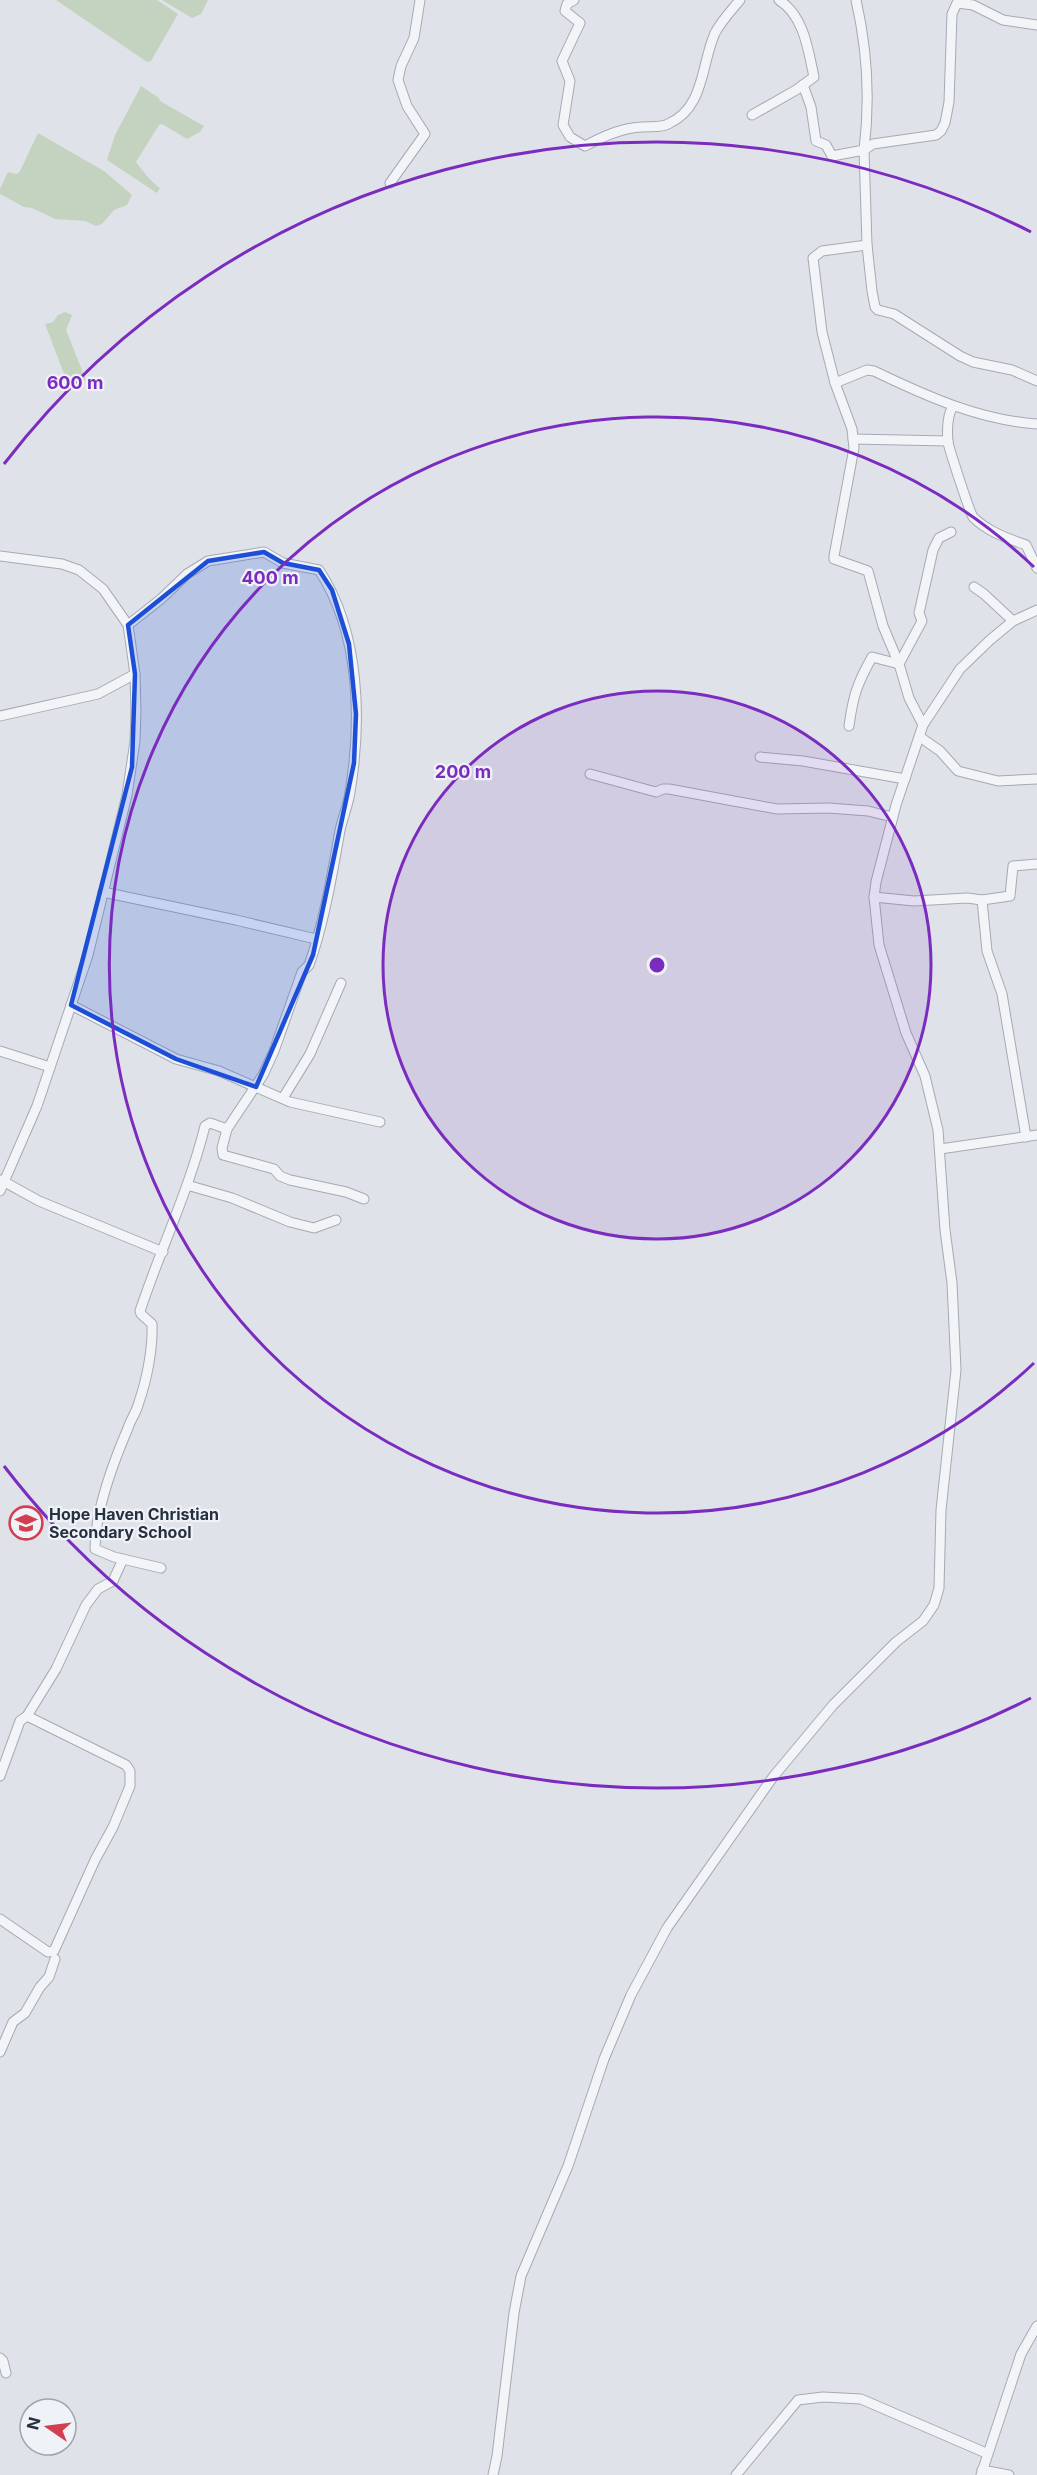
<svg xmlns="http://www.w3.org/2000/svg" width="1037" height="2475" viewBox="0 0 1037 2475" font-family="Inter,sans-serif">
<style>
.green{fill:#c4d3c0}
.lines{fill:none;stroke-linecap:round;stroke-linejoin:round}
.street-casing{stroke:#a4aab3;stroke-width:11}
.street{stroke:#f2f4f7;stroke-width:9}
.marked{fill:#1d4ed8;fill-opacity:0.2;stroke:#1d4ed8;stroke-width:4.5;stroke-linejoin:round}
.ring{fill:none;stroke:#7b2cbf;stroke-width:3}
.labels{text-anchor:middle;stroke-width:4.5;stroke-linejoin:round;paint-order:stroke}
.poi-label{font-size:16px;font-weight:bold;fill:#273041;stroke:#eff2f6;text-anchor:start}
.centre{fill:#7b2cbf;stroke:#eff2f6;stroke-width:3}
.ring-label{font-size:18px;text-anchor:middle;font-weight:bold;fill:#7b2cbf;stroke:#eff2f6;stroke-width:4.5;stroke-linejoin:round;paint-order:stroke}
</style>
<rect width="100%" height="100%" fill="#dfe3e9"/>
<g class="green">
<path d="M56,0H157L178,14L151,61L147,62Z"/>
<path d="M162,0H208L201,14L192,18Z"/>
<path d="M141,86L159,98L160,101L204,126L200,132L187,139L162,124L159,125L136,162C143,171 150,181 160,188L157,193L107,160L115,135Z"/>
<path d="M38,133L104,171L132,195L127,205L114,210L102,224L96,226L85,221L55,219L32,208L24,207L0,194V189L8,172L17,174L20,171Z"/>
<path d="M65,312L72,315L66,330L86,380L73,386L66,379L45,324L53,322L58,315Z"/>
</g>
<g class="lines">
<defs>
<g id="street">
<path d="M574,0L567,4L565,11L580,23L562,61L570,81L563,125L570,137L585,146C602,137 621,128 641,127C650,126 661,128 668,124C705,108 701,64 715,33C722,20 731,11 740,0"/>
<path d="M803,85L811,107L816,141L826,145L832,156L864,150C870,101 867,48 856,0"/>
<path d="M752,115L796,90L814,77C808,49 804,16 779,0"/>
<path d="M390,183L425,134L407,106L398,80L401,66L414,38L420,0"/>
<path d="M867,245L872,291L875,307L878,310L894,314L960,356L973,362L1012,370L1037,381"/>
<path d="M835,383L867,370L874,371C926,396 979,420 1037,424"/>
<path d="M954,406C947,412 947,432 948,442C949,449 970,513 973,517C988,532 1007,538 1026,545L1037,568"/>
<path d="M853,439L948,441"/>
<path d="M0,556L62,564L79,570L103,589L128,625L135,674L136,711L135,741L127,795L88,955L37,1106L0,1191"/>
<path d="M974,587L984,594L1013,621"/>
<path d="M128,625L161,599L187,574L208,561L264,552L283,563L319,570C360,632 362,720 350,792C348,807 341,821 339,836C332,876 323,927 309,965L302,972L274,1051L263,1075L227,1129L210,1123L205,1126C189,1190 161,1248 140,1311L141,1314L152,1324C153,1348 147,1379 139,1402C137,1411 131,1419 128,1428C113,1463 95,1511 95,1549L114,1557L161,1568"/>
<path d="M0,716L98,694L135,674"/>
<path d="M923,725L909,698L899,664L883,626L868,571L834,559V556L854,448L852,429L835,383L822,332L813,258L822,251L867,245L864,150L873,144L936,135L941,131L945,123L949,102L952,14L957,3L973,5L1003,20L1037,25"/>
<path d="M849,726C853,696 857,684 872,657L899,664L922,621L919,613L933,550L939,538L951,532"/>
<path d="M920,737L940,751L958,771L998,781L1037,779"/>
<path d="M760,757L803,761L905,779"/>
<path d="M590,774L656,792L663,789H669L777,809L828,808L868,811L892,817"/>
<path d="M103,892L236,920L316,939"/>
<path d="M874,897L914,901L967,898L982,900L1010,896L1013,866L1037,864"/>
<path d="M982,900L987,951L1002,994L1026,1137"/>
<path d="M71,1005L176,1059L219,1071L290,1102L380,1122"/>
<path d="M0,1051L50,1067"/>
<path d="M283,1098L310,1054L341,983"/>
<path d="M227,1129L222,1148L223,1155L274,1169L280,1176L290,1180L346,1192L364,1199"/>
<path d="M940,1149L1037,1135"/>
<path d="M1,1180L39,1201L163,1252"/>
<path d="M187,1185L232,1198L290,1222L314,1228L336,1220"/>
<path d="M0,1776L20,1721L27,1716L56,1669L86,1605L98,1589L113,1581L123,1559"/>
<path d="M0,1919L48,1952L54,1951L95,1860L113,1827L130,1786V1771L126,1765L27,1716"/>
<path d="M0,2052L13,2022L25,2013L40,1987L49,1977L55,1959"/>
<path d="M0,2358L3,2361L6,2373"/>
<path d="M982,2470L1009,2475"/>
<path d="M493,2475L497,2456L514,2313L521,2276L568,2166L604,2059L631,1995L667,1928L773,1777L833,1705L896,1642L923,1621L934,1605L939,1588L941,1510L956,1370L952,1283L945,1230L938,1130L925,1076L906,1033L879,945L874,897L876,882L896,805L923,725L960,669L990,640L1013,621L1037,610"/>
<path d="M736,2475L798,2400L823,2397L861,2399L986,2453"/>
<path d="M981,2475L1021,2354L1037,2326"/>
</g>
</defs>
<use href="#street" class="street-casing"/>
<use href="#street" class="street"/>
</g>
<path class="marked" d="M264,552L283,563L319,570L332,590L349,644L356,714L354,763L313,955L256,1087L176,1059L71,1005L132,767L135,674L128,625L208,561Z"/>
<circle cx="657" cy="965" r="274" fill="#7b2cbf" fill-opacity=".12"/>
<g class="ring">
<circle cx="657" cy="965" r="274"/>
<path d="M1034 1363A548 548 0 1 1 1034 567"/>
<path d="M1031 1698A823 823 0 0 1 4 1466M4 464A823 823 0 0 1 1031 232"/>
</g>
<defs>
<symbol id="school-ring" viewBox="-11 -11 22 22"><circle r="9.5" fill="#eff2f6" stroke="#d33f51" stroke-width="1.5"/><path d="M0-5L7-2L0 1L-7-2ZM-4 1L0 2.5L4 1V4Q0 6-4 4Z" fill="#d33f51"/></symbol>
</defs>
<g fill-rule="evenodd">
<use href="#school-ring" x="7" y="1504" width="38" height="38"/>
</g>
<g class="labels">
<g class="poi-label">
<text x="49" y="1520">Hope Haven Christian<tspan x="49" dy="18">Secondary School</tspan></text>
</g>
</g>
<circle cx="657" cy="965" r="9" class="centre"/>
<g class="ring-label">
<text x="75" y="389">600 m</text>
<text x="270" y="584">400 m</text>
<text x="463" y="778">200 m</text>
</g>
<g transform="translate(48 2427) rotate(284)"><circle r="28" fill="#eff2f6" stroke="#9fa4ae" stroke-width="1.5"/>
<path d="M0-4.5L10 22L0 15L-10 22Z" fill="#d33f51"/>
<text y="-9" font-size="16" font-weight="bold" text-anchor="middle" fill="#273041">N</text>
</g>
</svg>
